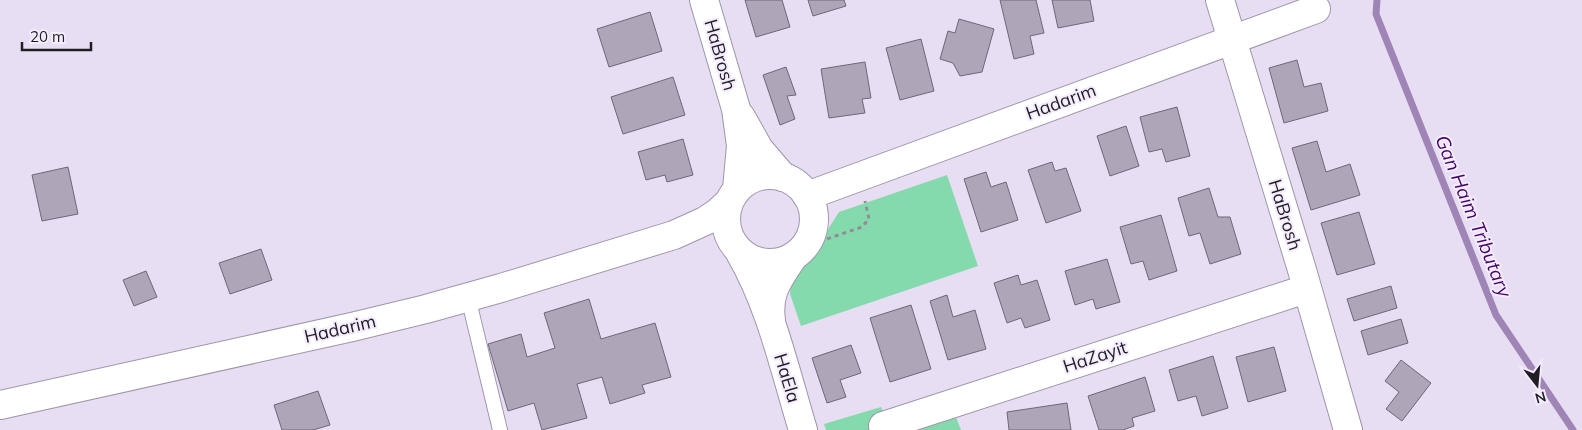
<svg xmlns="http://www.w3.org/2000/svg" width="1582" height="430" viewBox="0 0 1582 430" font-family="Mulish,sans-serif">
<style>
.green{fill:#85daad}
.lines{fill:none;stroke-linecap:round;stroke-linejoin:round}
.stream{stroke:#9e85b6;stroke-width:7}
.building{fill:#afa5b9;stroke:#6f6679}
.lane-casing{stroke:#9f95a9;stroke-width:16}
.street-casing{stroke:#9f95a9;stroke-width:30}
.secondary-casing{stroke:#9f95a9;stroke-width:30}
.path{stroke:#928b9a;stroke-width:3;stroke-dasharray:4 4;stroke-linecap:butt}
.lane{stroke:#fff;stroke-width:14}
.street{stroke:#fff;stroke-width:28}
.secondary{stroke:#fff;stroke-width:28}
.labels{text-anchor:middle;stroke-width:4;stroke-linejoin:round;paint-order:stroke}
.street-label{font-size:18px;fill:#211d25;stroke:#f4ecfd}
.water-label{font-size:19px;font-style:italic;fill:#430368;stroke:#f4ecfd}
</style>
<rect width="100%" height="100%" fill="#e8def3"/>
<g class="green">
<path d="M947,175L978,266L801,326L790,294L791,282L817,251L830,226L839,212Z"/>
<path d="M881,407L890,430H826L824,424Z"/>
<path d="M956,417L961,430H907Z"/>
</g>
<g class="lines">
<path class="stream" d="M1377,0L1376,14L1496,315L1573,430"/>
</g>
<g class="building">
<path d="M745,0H782L790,27L756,37Z"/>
<path d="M808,0H844L846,6L813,16Z"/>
<path d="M1000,0H1036L1044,33L1030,36L1034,54L1014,59Z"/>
<path d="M1052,0H1090L1094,21L1058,28Z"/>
<path d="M650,12L662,51L609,67L597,29Z"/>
<path d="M959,19L994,29L982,72L960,76L953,63L940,59L948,31L955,33Z"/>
<path d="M921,39L934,91L900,100L886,48Z"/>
<path d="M1297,60L1304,87L1321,83L1328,111L1284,123L1269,68Z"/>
<path d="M865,62L871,98L862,99L865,113L829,118L821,69Z"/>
<path d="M786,67L796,95L787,96L795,119L780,125L763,75Z"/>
<path d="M673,77L685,115L623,134L611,97Z"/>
<path d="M1177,107L1190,156L1166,162L1162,149L1149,152L1140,117Z"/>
<path d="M1126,126L1139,166L1110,176L1097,136Z"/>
<path d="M683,139L693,175L667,182L665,175L646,180L638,152Z"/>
<path d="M1317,141L1326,172L1350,164L1360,195L1311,210L1292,148Z"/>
<path d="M1052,162L1055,171L1066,168L1081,211L1046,223L1028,170Z"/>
<path d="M68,167L78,214L42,221L32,175Z"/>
<path d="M986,172L991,187L1006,182L1018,220L981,232L964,179Z"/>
<path d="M1209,188L1218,217H1230L1241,254L1210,264L1200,233L1189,236L1178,198Z"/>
<path d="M1359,212L1375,264L1337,275L1321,223Z"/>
<path d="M1161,215L1177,271L1149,280L1143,261L1131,264L1120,227Z"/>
<path d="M261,249L272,280L230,294L219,263Z"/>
<path d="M1107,259L1120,302L1096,309L1093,299L1075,305L1065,271Z"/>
<path d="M146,271L157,297L134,306L123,280Z"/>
<path d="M1018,275L1021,285L1037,280L1050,320L1025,328L1021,318L1007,323L994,283Z"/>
<path d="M1391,286L1397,308L1354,321L1347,299Z"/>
<path d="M947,295L953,317L975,310L986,349L948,360L930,301Z"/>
<path d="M589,299L601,339L655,323L671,377L642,385L645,393L610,404L602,377L577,384L587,418L542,430L534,403L508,411L488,344L521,334L527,357L555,348L544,313Z"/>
<path d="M911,305L931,369L890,382L870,318Z"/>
<path d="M1401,319L1408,343L1368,355L1361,331Z"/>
<path d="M851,345L861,373L840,380L846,397L827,403L812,358Z"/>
<path d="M1274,347L1286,391L1248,402L1236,357Z"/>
<path d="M1213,356L1228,408L1202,416L1196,396L1178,401L1169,370Z"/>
<path d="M1401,360L1431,383L1402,421L1386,409L1399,392L1385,381Z"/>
<path d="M1145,377L1155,411L1132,418L1134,426L1123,430H1099L1088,396Z"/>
<path d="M318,391L330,425L313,430H282L274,405Z"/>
<path d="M1067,403L1071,430H1009L1007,412Z"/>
</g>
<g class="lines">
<defs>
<path id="lane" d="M468,297L500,430"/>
<g id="street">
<path d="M704,0L736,109L741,146L737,189"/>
<path d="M1220,0L1302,270L1348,430"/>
<path d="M741,117L759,149L783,177"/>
<path d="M807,196L1316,9"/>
<path d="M740,253C771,306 785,371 803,430"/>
<path d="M771,320C767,292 779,279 793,257"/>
<path d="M883,426L1306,289"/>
</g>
<g id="secondary">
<circle cx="770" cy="219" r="44"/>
<path d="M0,405L352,327L426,309L501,288L674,235L705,221L717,213L729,202"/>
</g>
</defs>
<use href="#lane" class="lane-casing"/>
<use href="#street" class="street-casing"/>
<use href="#secondary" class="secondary-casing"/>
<path class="path" d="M812,244L862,227L869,219L865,201"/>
<use href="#lane" class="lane"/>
<use href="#street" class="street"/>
<use href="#secondary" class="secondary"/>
</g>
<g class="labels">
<g class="street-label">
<text transform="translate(720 55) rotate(74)" y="6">HaBrosh</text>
<text transform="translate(1061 102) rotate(-20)" y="6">Hadarim</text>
<text transform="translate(1285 215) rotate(73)" y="6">HaBrosh</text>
<text transform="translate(340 329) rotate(-13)" y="6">Hadarim</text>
<text transform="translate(1095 357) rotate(-18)" y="6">HaZayit</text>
<text transform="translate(787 378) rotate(73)" y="6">HaEla</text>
</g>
<g class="water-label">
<text transform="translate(1474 216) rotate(68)" y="7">Gan Haim Tributary</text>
</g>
</g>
<g transform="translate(1537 385) rotate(164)" stroke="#f4ecfd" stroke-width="4" paint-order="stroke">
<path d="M0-4L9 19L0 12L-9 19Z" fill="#211d25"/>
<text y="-8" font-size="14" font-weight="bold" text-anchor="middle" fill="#211d25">N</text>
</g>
<path d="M22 42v8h69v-8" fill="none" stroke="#211d25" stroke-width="2.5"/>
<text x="30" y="42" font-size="15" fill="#211d25" stroke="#f4ecfd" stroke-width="4" paint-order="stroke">20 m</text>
</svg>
